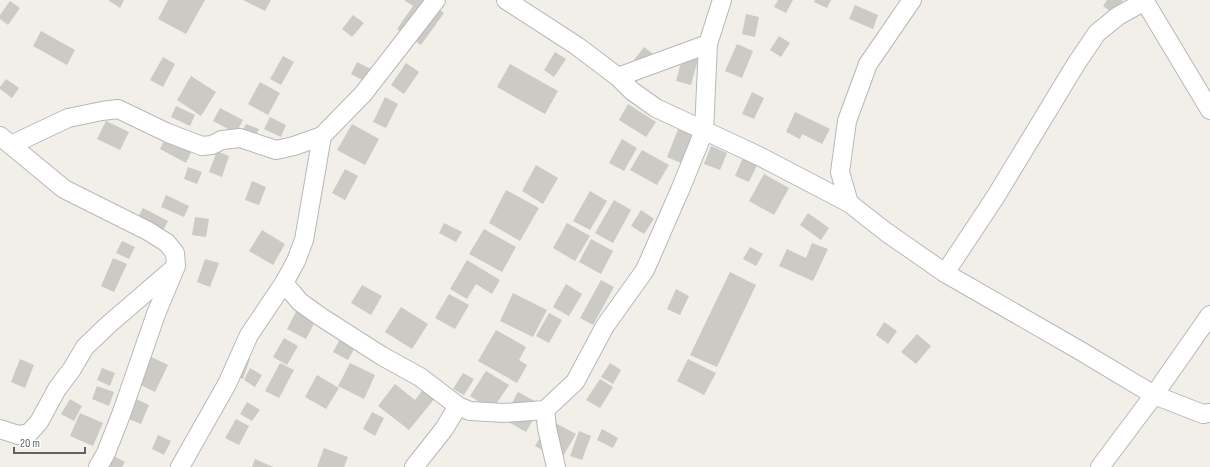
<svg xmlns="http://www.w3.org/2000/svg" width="1210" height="467" viewBox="0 0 1210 467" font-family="'Sofia Sans Condensed',sans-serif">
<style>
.building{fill:#cccac5}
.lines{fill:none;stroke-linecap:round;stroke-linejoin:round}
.street-casing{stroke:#b5b8bc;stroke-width:20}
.street{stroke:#fff;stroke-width:18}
</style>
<rect width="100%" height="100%" fill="#f1efe8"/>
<g class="building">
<path d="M108,0H124L120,8Z"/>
<path d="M168,0H205L186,34L158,19Z"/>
<path d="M243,0H271L265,11Z"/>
<path d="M404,0H426L444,13L421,45L397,29L413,6Z"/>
<path d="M778,0H793L786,13L774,7Z"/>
<path d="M815,0H831L827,8L814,2Z"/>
<path d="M1107,0H1123L1114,14L1103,6Z"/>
<path d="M10,1L20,8L8,25L0,19V15Z"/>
<path d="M855,5L878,15L873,29L849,19Z"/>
<path d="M746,14L759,17L755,37L742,34Z"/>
<path d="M353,15L364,23L352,37L342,29Z"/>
<path d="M41,31L75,50L67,65L33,46Z"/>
<path d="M779,36L790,43L781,57L770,50Z"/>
<path d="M737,44L753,51L742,78L725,71Z"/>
<path d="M644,47L656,56L631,64Z"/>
<path d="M555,52L566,59L554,77L544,70Z"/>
<path d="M683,55L698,59L691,85L676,81Z"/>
<path d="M283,56L294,62L281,85L270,79Z"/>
<path d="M163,57L175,64L163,87L150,80Z"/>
<path d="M357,62L381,74L375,87L351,74Z"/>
<path d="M406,63L419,72L404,94L391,85Z"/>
<path d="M510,64L558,91L545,114L497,87Z"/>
<path d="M191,76L216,92L201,116L177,100Z"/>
<path d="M6,79L19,88L12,98L0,89V87Z"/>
<path d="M260,82L280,93L268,115L248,104Z"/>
<path d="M752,92L764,98L754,119L742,114Z"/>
<path d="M385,97L398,104L386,128L373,122Z"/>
<path d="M628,104L656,122L646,137L619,120Z"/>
<path d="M176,106L195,115L190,126L171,117Z"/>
<path d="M220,108L243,120L236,133L213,121Z"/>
<path d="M795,112L830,129L822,144L802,134L800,139L786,132Z"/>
<path d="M270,117L286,125L281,137L264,129Z"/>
<path d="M106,121L129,132L120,150L97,139Z"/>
<path d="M246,124L259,129L251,147L238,141Z"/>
<path d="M352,124L379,139L365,165L337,150Z"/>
<path d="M171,127L197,140L186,163L160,149Z"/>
<path d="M679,127L693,133L681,163L667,157Z"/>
<path d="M622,139L637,148L624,171L609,163Z"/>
<path d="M711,146L727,153L720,170L704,164Z"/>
<path d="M642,150L669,165L657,185L630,170Z"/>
<path d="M217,151L229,156L222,177L209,172Z"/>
<path d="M745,153L760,159L749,182L735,176Z"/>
<path d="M536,165L558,178L543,204L522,191Z"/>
<path d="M188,167L202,172L197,184L184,179Z"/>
<path d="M345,169L358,176L345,200L332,193Z"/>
<path d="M764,174L789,188L774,215L749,201Z"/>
<path d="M252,181L266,187L259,205L245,200Z"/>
<path d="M506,190L539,208L520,241L489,223Z"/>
<path d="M590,191L607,201L590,230L573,221Z"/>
<path d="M166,195L189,206L184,217L161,207Z"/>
<path d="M614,200L631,210L613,243L595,233Z"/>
<path d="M143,208L168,221L155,245L130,232Z"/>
<path d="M641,210L654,219L644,234L631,226Z"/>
<path d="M808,213L829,228L821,240L800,225Z"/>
<path d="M195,217L209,219L206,237L192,235Z"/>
<path d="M444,223L462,232L456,242L439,233Z"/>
<path d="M567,223L590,236L575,261L553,248Z"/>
<path d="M484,229L516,247L502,272L469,254Z"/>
<path d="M262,230L285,244L273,265L249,251Z"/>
<path d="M591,239L613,251L601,274L579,262Z"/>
<path d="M122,241L135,247L129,259L116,253Z"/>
<path d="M812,243L828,249L813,281L779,266L787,249L806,258Z"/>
<path d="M750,247L763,254L756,266L743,259Z"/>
<path d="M113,258L127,264L114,292L101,286Z"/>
<path d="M205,259L219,263L210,287L197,282Z"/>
<path d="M467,260L500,280L492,294L476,284L467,299L450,289Z"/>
<path d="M730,272L756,285L717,367L690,355Z"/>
<path d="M601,280L614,287L593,325L580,318Z"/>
<path d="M566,284L582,294L569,316L553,307Z"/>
<path d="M362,285L382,296L371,315L351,303Z"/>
<path d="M676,289L689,296L680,315L667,309Z"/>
<path d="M513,293L547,310L533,337L500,321Z"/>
<path d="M449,294L469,305L455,329L435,318Z"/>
<path d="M299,306L318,316L306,339L287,329Z"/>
<path d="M401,307L428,324L412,349L385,332Z"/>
<path d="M549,313L562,320L549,343L536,336Z"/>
<path d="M884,322L897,331L888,344L876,335Z"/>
<path d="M496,330L526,347L519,360L527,365L517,383L478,361Z"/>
<path d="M344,332L359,340L348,360L333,352Z"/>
<path d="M917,334L931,346L916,364L901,352Z"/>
<path d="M284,338L298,346L287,365L273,357Z"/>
<path d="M143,353L168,365L155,392L130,380Z"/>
<path d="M238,354L250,359L243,379L230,374Z"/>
<path d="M20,359L34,365L25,388L11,382Z"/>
<path d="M688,359L716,373L704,395L677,381Z"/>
<path d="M280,363L294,370L279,398L265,391Z"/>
<path d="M350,363L375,375L364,399L338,386Z"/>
<path d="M610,363L621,370L613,384L601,377Z"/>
<path d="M102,368L115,373L110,386L97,380Z"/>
<path d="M250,368L262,375L255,387L244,380Z"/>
<path d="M486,371L509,385L492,410L470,396Z"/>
<path d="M463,373L474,379L464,395L453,389Z"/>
<path d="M317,375L339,388L326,409L305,397Z"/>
<path d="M600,379L613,387L600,408L586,400Z"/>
<path d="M395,384L415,400L424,388L435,398L409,430L378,406Z"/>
<path d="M97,386L114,392L109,406L92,399Z"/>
<path d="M518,392L542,405L526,432L503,419Z"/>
<path d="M130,396L149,405L141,424L121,416Z"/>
<path d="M70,399L82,406L74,421L61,414Z"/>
<path d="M247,402L260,410L252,421L240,414Z"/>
<path d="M372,412L384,418L375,436L363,429Z"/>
<path d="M80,413L103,423L93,446L70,436Z"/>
<path d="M236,419L249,426L239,445L225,438Z"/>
<path d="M550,420L576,434L561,460L535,446Z"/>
<path d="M602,429L618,438L613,448L597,440Z"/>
<path d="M579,431L591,436L582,460L570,456Z"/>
<path d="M158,435L171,441L164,455L152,449Z"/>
<path d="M324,448L348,457L344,467H317Z"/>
<path d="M113,456L125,462L122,467H107Z"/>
<path d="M255,459L273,467H252Z"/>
</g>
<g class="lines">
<defs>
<g id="street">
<path d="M506,0L577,46L618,77L632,91L656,108L759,156L849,203L886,232L945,273L1079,350L1154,395L1203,414L1210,413"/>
<path d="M1144,0L1210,110"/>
<path d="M618,77L708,44"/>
<path d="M0,136L64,189L148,231L167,243L175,253L176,266L156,314L122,412L106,453L98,467"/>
<path d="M11,145L68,118L102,111L118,109L168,133L202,146L212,145L222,140L240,138L276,150L294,146L322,136L363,94L436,0"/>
<path d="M849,203L840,172L847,121L868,64L912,0"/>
<path d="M945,273L996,196L1076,64L1097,33L1118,16L1145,1"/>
<path d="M284,283L300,302L321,317L382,356L420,377L458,406L470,411L504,413L545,410L575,382L605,326L645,270L680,190L704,131L708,44L722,0"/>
<path d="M545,410L547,428L556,467"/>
<path d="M0,429L18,435L29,433L39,422L57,389L72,369L85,347L108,325L173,269"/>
<path d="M180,467L227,384L249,335L284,283L296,261L304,240L322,136"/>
<path d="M414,467L444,429L458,406"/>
<path d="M1100,467L1154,395L1210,315"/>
</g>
</defs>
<use href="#street" class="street-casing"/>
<use href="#street" class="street"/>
</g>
<path d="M14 447v6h71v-6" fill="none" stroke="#5f6368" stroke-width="2"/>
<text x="20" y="447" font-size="12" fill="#5f6368" stroke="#ffffff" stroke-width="3" paint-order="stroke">20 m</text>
</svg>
